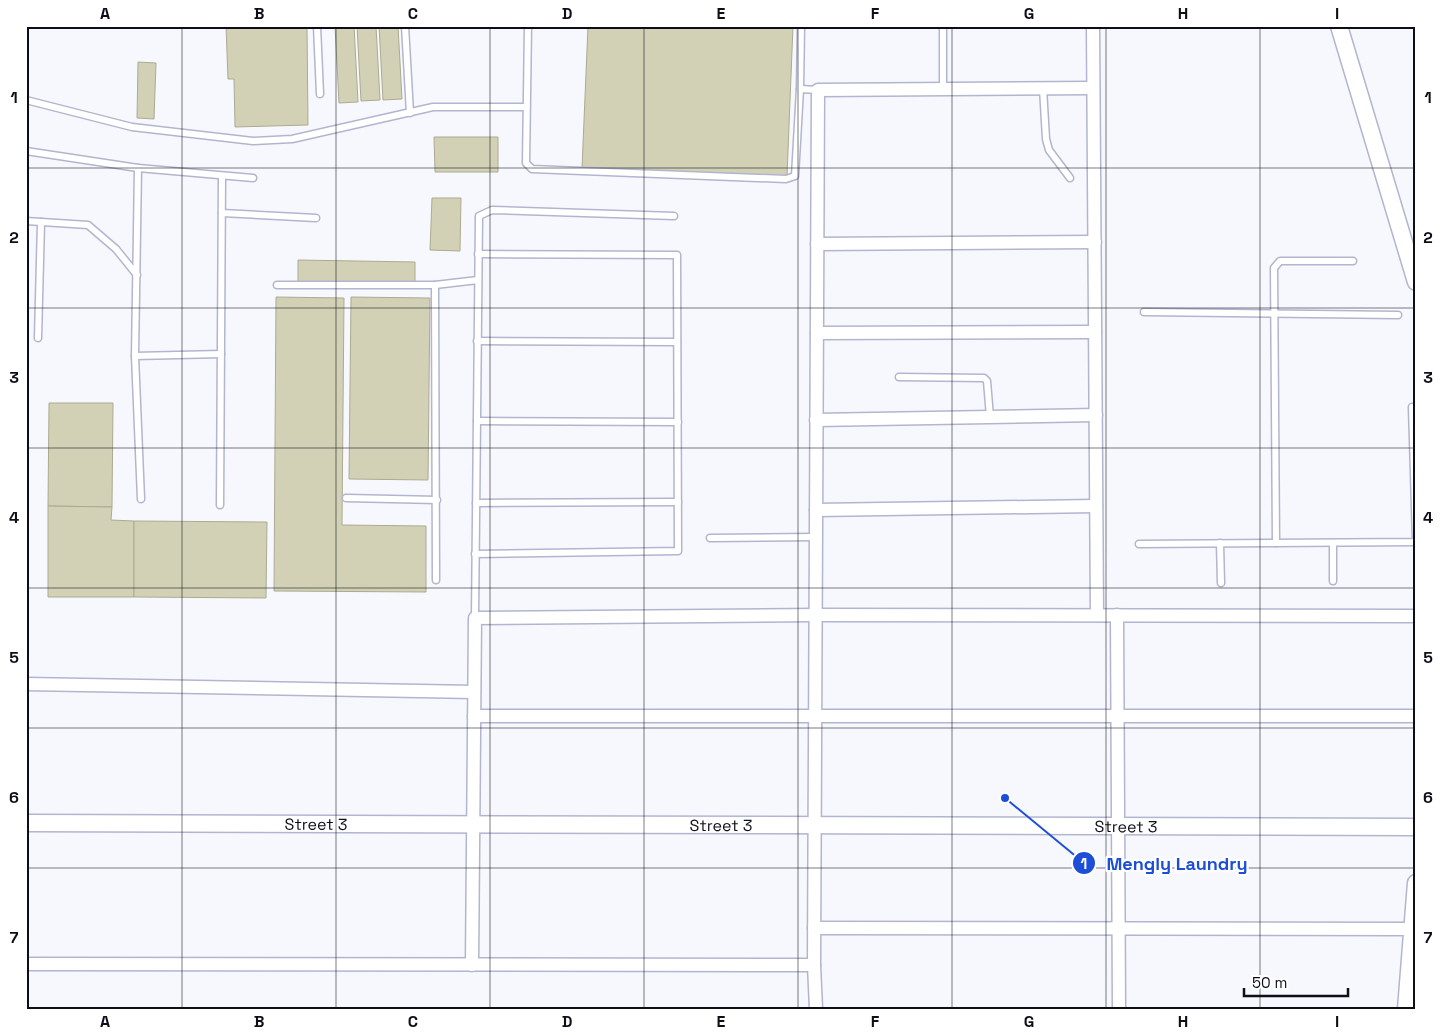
<svg xmlns="http://www.w3.org/2000/svg" width="1442" height="1035" viewBox="0 0 1442 1035" font-family="'Space Grotesk',sans-serif">
<style>
.building{fill:#d2d1b5;stroke:#acab90}
.lines{fill:none;stroke-linecap:round;stroke-linejoin:round}
.service-casing{stroke:#b2b5cf;stroke-width:9}
.minor-casing{stroke:#b2b5cf;stroke-width:15}
.tertiary-casing{stroke:#b2b5cf;stroke-width:19}
.service{stroke:#fff;stroke-width:6}
.minor{stroke:#fff;stroke-width:12}
.tertiary{stroke:#fff;stroke-width:16}
.grid{fill:none;stroke:#0d0e17;stroke-width:1;stroke-opacity:0.55}
.labels{text-anchor:middle;stroke-width:4.5;stroke-linejoin:round;paint-order:stroke}
.street-label{font-size:16px;fill:#0d0e17;stroke:#fff}
.leader{fill:none;stroke:#1d4ed8;stroke-width:2}
.callout-dot{fill:#1d4ed8;stroke:#fff;stroke-width:2}
.mark-label{font-size:15px;text-anchor:middle;font-weight:bold;fill:#fff}
.callout-label{font-size:18px;text-anchor:middle;font-weight:bold;fill:#1d4ed8;stroke:#fff;stroke-width:4.5;stroke-linejoin:round;paint-order:stroke}
.neatline{fill:none;stroke:#0d0e17;stroke-width:2}
.grid-label{font-size:16px;text-anchor:middle;font-weight:bold;fill:#0d0e17}
</style>
<rect width="100%" height="100%" fill="#f7f8fe"/>
<g class="building">
<path d="M226,26H307L308,125L235,127L234,79H228Z"/>
<path d="M335,26H354L358,102L339,103Z"/>
<path d="M357,26H376L380,100L361,101Z"/>
<path d="M379,26H398L402,99L383,100Z"/>
<path d="M588,26H793L787,176L582,168Z"/>
<path d="M138,62L156,63L154,119L137,118Z"/>
<path d="M434,137H498V172H435Z"/>
<path d="M432,198H461L460,251L430,250Z"/>
<path d="M298,260L415,262V283L298,282Z"/>
<path d="M276,297L344,298L342,525L426,526V592L274,591Z"/>
<path d="M351,297L430,298L428,480L349,479Z"/>
<path d="M49,403H113L112,507L48,506Z"/>
<path d="M48,506L112,507L111,520L134,521V597H48Z"/>
<path d="M134,521L267,522L266,598L134,597Z"/>
</g>
<g class="lines">
<defs>
<g id="service">
<path d="M317,26L320,94"/>
<path d="M405,26L410,113"/>
<path d="M528,26L526,163L532,169L786,179L795,176L800,89L818,90"/>
<path d="M943,26V88"/>
<path d="M1043,88L1046,139L1049,150L1070,178"/>
<path d="M800,89L801,26"/>
<path d="M26,100L132,127L253,141L292,139L433,107H526"/>
<path d="M26,151L138,168L253,178"/>
<path d="M138,168L135,356L141,499"/>
<path d="M222,213L316,218"/>
<path d="M26,221L88,225L116,249L137,275"/>
<path d="M277,285H435L478,280"/>
<path d="M435,285L436,580"/>
<path d="M1144,312L1398,315"/>
<path d="M38,338L41,222"/>
<path d="M477,341L677,342"/>
<path d="M135,356L221,354"/>
<path d="M899,377L984,378L987,381L990,417"/>
<path d="M477,421L678,422"/>
<path d="M346,498L437,500"/>
<path d="M476,503L678,502"/>
<path d="M220,505L222,176"/>
<path d="M710,538L816,537"/>
<path d="M1220,543L1221,583"/>
<path d="M1276,543L1274,268L1280,261H1353"/>
<path d="M1333,543V581"/>
<path d="M1139,544L1416,542L1412,407"/>
<path d="M475,554L678,551L677,255L478,254"/>
<path d="M475,618L479,216L492,210L674,216"/>
</g>
<g id="minor">
<path d="M1093,26L1097,615"/>
<path d="M817,244L1095,242"/>
<path d="M817,333L1095,332"/>
<path d="M816,420L1096,415"/>
<path d="M816,510L1096,506"/>
<path d="M1117,615L1119,1009"/>
<path d="M26,684L474,692"/>
<path d="M474,716H1416"/>
<path d="M814,928L1416,929"/>
<path d="M26,964L814,965"/>
<path d="M472,965L475,618L816,615L1416,616"/>
<path d="M816,1009L814,965L818,90L1093,88"/>
</g>
<g id="tertiary">
<path d="M1339,26L1416,282"/>
<path id="s1" d="M26,823L1416,827"/>
<path d="M1406,1009L1416,883"/>
</g>
</defs>
<use href="#service" class="service-casing"/>
<use href="#minor" class="minor-casing"/>
<use href="#tertiary" class="tertiary-casing"/>
<use href="#service" class="service"/>
<use href="#minor" class="minor"/>
<use href="#tertiary" class="tertiary"/>
</g>
<path class="grid" d="M182,26V1009M336,26V1009M490,26V1009M644,26V1009M798,26V1009M952,26V1009M1106,26V1009M1260,26V1009M26,168H1416M26,308H1416M26,448H1416M26,588H1416M26,728H1416M26,868H1416"/>
<g class="labels">
<g class="street-label">
<text dy="6" stroke="none"><textPath href="#s1" startOffset="290">Street 3</textPath></text>
<text dy="6" stroke="none"><textPath href="#s1" startOffset="695">Street 3</textPath></text>
<text dy="6" stroke="none"><textPath href="#s1" startOffset="1100">Street 3</textPath></text>
</g>
</g>
<path class="leader" d="M1005 798L1084 863"/>
<g class="callout-dot">
<circle cx="1005" cy="798" r="5"/>
<circle cx="1084" cy="863" r="12"/>
</g>
<g class="mark-label">
<text x="1084" y="869">1</text>
</g>
<g class="callout-label">
<text x="1177" y="870">Mengly Laundry</text>
</g>
<rect width="1442" height="1035" fill="none" stroke="#ffffff" stroke-width="55"/>
<path d="M1244 988v8h104v-8" fill="none" stroke="#0d0e17" stroke-width="2.5"/>
<text x="1252" y="988" font-size="15" fill="#0d0e17" stroke="#ffffff" stroke-width="4" paint-order="stroke">50 m</text>
<rect x="28" y="28" width="1386" height="980" class="neatline"/>
<g class="grid-label">
<text x="105" y="19">A</text>
<text x="259" y="19">B</text>
<text x="413" y="19">C</text>
<text x="567" y="19">D</text>
<text x="721" y="19">E</text>
<text x="875" y="19">F</text>
<text x="1029" y="19">G</text>
<text x="1183" y="19">H</text>
<text x="1337" y="19">I</text>
<text x="14" y="103">1</text>
<text x="1428" y="103">1</text>
<text x="14" y="243">2</text>
<text x="1428" y="243">2</text>
<text x="14" y="383">3</text>
<text x="1428" y="383">3</text>
<text x="14" y="523">4</text>
<text x="1428" y="523">4</text>
<text x="14" y="663">5</text>
<text x="1428" y="663">5</text>
<text x="14" y="803">6</text>
<text x="1428" y="803">6</text>
<text x="14" y="943">7</text>
<text x="1428" y="943">7</text>
<text x="105" y="1027">A</text>
<text x="259" y="1027">B</text>
<text x="413" y="1027">C</text>
<text x="567" y="1027">D</text>
<text x="721" y="1027">E</text>
<text x="875" y="1027">F</text>
<text x="1029" y="1027">G</text>
<text x="1183" y="1027">H</text>
<text x="1337" y="1027">I</text>
</g>
</svg>
